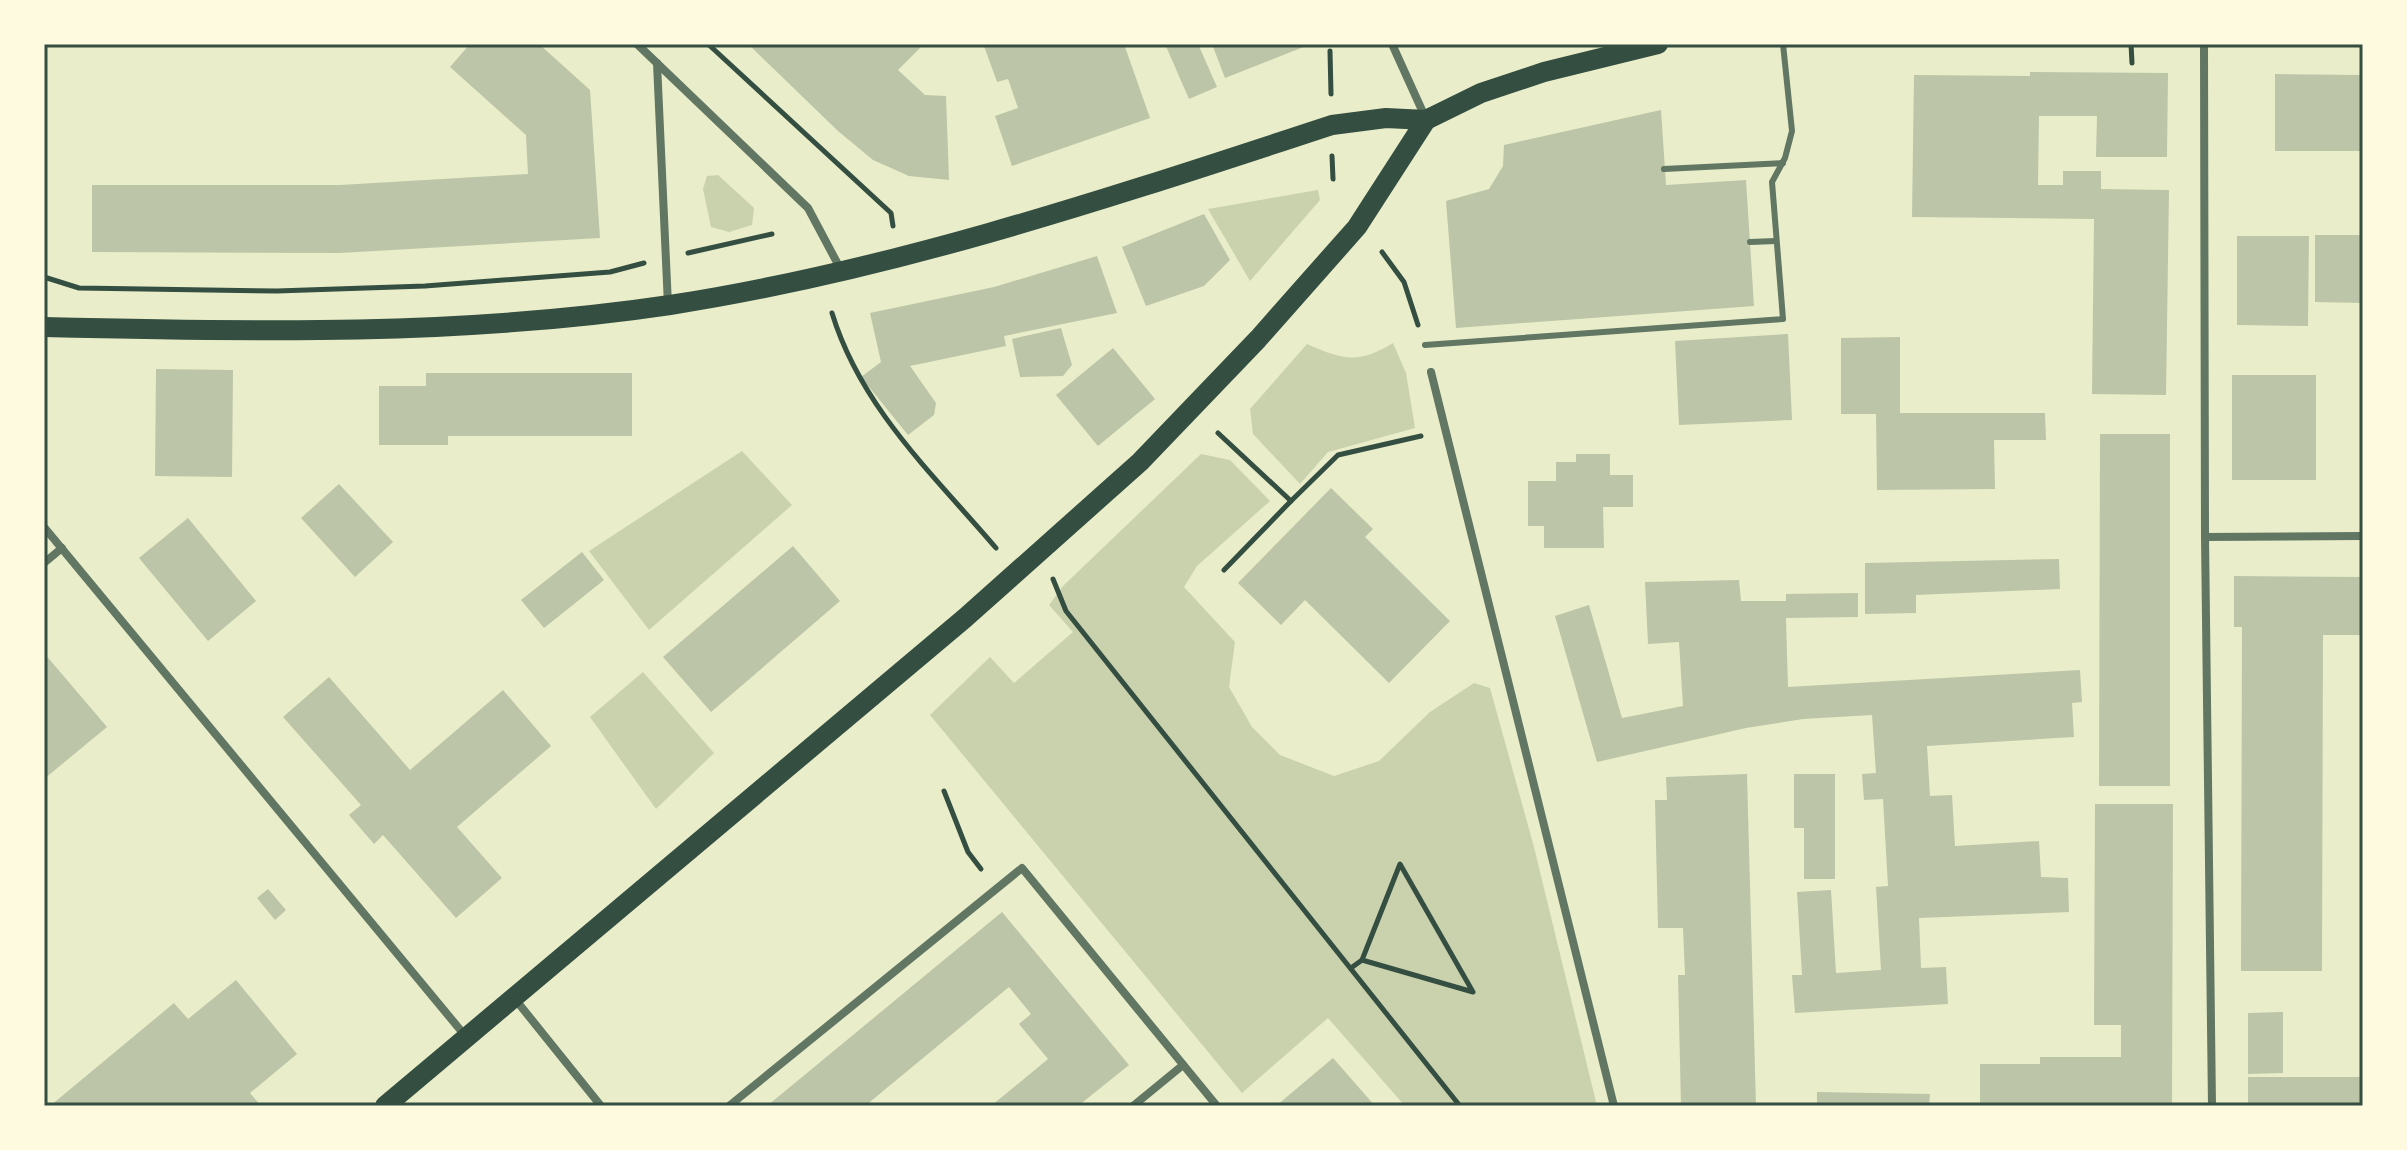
<svg xmlns="http://www.w3.org/2000/svg" width="2407" height="1150" viewBox="0 0 2407 1150" font-family="'Roboto Condensed',sans-serif">
<style>
.green{fill:#cad2ad}
.building{fill:#bcc5a7}
.lines{fill:none;stroke-linecap:round;stroke-linejoin:round}
.path{stroke:#344e41;stroke-width:5}
.service{stroke:#617663;stroke-width:6}
.minor{stroke:#617663;stroke-width:8}
.primary{stroke:#344e41;stroke-width:20}
.neatline{fill:none;stroke:#344e41;stroke-width:3}
</style>
<rect width="100%" height="100%" fill="#e9edc9"/>
<g class="green">
<path d="M718,175L754,208L752,225L729,232L711,227L703,189L707,176Z"/>
<path d="M1318,190L1320,200L1250,281L1208,209Z"/>
<path d="M1393,343L1406,373L1415,428L1328,452L1300,484L1253,434L1250,409L1307,344C1343,360 1359,364 1393,343Z"/>
<path d="M742,451L792,505L649,630L589,551Z"/>
<path d="M1201,454L1230,460L1270,501L1197,566L1184,587L1235,642L1229,687L1252,727L1280,755L1334,776L1379,761L1430,712L1474,683L1490,688L1534,847L1597,1106H1405L1328,1018L1242,1093L930,715L990,657L1014,683L1073,632L1049,605L1063,586Z"/>
<path d="M643,672L714,753L656,809L590,717Z"/>
</g>
<g class="building">
<path d="M470,44H539L590,90L600,238L340,253L92,252V185H340L528,174L526,135L450,67Z"/>
<path d="M748,44H924L898,70L925,95L946,96L949,180L909,176L873,160L838,131Z"/>
<path d="M989,44H1124L1150,118L1012,166L995,116L1018,108L1008,79L997,82L984,46Z"/>
<path d="M1165,44H1198L1217,87L1189,99Z"/>
<path d="M1212,44H1311L1225,78Z"/>
<path d="M2030,72L2168,73L2167,157H2096L2097,116H2039L2038,185H2063V171H2101V189L2169,190L2166,395L2092,394L2094,219L1912,217L1914,75L2030,76Z"/>
<path d="M2275,74L2363,75V151H2275Z"/>
<path d="M1661,110L1666,185L1746,180L1754,306L1456,328L1446,201L1489,189L1503,166L1504,145Z"/>
<path d="M1204,214L1230,260L1204,286L1146,306L1122,247Z"/>
<path d="M2315,235H2363V303L2315,302Z"/>
<path d="M2237,236H2309L2308,326L2237,325Z"/>
<path d="M1097,256L1117,313L1004,336L1006,346L910,366L936,403L934,415L908,435L861,377L881,362L870,313L994,287Z"/>
<path d="M1061,328L1072,365L1063,376L1020,377L1012,339Z"/>
<path d="M1788,334L1792,420L1679,425L1675,341Z"/>
<path d="M1900,337V413H2045L2046,440H1994L1995,489L1877,490L1876,414H1841V338Z"/>
<path d="M1113,348L1155,399L1098,446L1056,395Z"/>
<path d="M156,369L233,370L232,477L155,476Z"/>
<path d="M426,373H632V436H448V445H379V386H426Z"/>
<rect x="2232" y="375" width="84" height="105"/>
<path d="M2100,434H2170V786H2099Z"/>
<path d="M1576,454H1610V475H1633V507H1603L1604,548H1544V526H1528V481H1556V462H1576Z"/>
<path d="M339,484L393,542L355,577L301,518Z"/>
<path d="M1331,488L1373,529L1365,537L1450,621L1389,683L1305,600L1281,625L1238,583Z"/>
<path d="M188,518L256,601L208,641L139,558Z"/>
<path d="M793,546L840,601L711,712L663,657Z"/>
<path d="M582,552L604,580L544,628L521,600Z"/>
<path d="M2059,559L2060,589L1916,595V613L1865,614V563Z"/>
<path d="M2234,576L2363,577V635H2323L2322,971H2241L2242,627H2234Z"/>
<path d="M1739,580L1741,601H1786V594L1858,593V617L1786,618L1788,687L2080,670L2082,702L2072,703L2074,737L1927,746L1930,796L1952,795L1955,846L2039,841L2041,877L2068,878L2069,912L1919,918L1921,968L1946,967L1948,1004L1795,1013L1792,975H1802L1797,892L1831,890L1836,973L1881,970L1876,887L1888,886L1883,799L1864,800L1862,774L1876,773L1872,715L1803,719L1746,728L1597,762L1555,616L1589,605L1622,718L1683,706L1679,642L1648,644L1645,582Z"/>
<path d="M44,653L107,727L44,779Z"/>
<path d="M329,677L410,770L503,690L551,746L457,827L502,878L456,918L383,835L374,844L349,815L361,805L283,717Z"/>
<path d="M1747,774L1756,1106H1681L1678,975H1685L1683,928H1658L1655,800H1667L1666,777Z"/>
<path d="M1794,774H1835V879H1804V828H1794Z"/>
<path d="M2095,804H2173L2172,1106H1980V1064H2040V1057H2121V1025H2094Z"/>
<path d="M268,889L286,910L275,920L257,898Z"/>
<path d="M1002,912L1129,1065L1078,1106H991L1048,1059L1019,1024L1031,1014L1009,987L865,1106H767Z"/>
<path d="M236,980L297,1054L250,1093L261,1106H50L174,1003L188,1019Z"/>
<path d="M2283,1012V1073L2248,1074V1013Z"/>
<path d="M1333,1058L1375,1106H1276Z"/>
<rect x="2248" y="1077" width="115" height="29"/>
<path d="M1817,1092L1930,1094L1929,1106H1817Z"/>
</g>
<g class="lines">
<g class="path">
<path d="M708,44L891,213L893,226"/>
<path d="M2131,44L2132,63"/>
<path d="M1330,51L1331,94"/>
<path d="M1332,156L1333,179"/>
<path d="M1382,252L1404,282L1418,325"/>
<path d="M688,253L772,234"/>
<path d="M44,277L79,288L277,291L425,286L610,272L644,263"/>
<path d="M832,313C861,408 933,474 996,548"/>
<path d="M1218,433L1291,501L1338,455L1421,436"/>
<path d="M1224,570L1291,501"/>
<path d="M1053,579L1066,611L1460,1106"/>
<path d="M944,791L968,852L981,869"/>
<path d="M1351,968L1362,960L1400,864L1473,992L1362,960"/>
</g>
<g class="service">
<path d="M1664,169L1783,163"/>
<path d="M1750,242L1776,241"/>
<path d="M1425,345L1783,319L1772,182L1785,158L1792,131L1783,44"/>
</g>
<g class="minor">
<path d="M637,44L808,208L841,270"/>
<path d="M1392,44L1426,119"/>
<path d="M2204,44L2205,537L2212,1106"/>
<path d="M657,63L668,305"/>
<path d="M1431,372L1614,1106"/>
<path d="M44,527L467,1038"/>
<path d="M2205,537L2363,536"/>
<path d="M44,563L62,548"/>
<path d="M515,999L601,1106"/>
<path d="M729,1106L1022,868L1217,1106"/>
<path d="M1133,1106L1183,1065"/>
</g>
<g class="primary">
<path d="M44,327C254,332 462,336 670,305C896,270 1115,196 1332,125L1386,118L1426,120L1481,93L1544,72L1658,44"/>
<path d="M385,1106L965,618L1140,462L1258,339L1357,227L1426,120"/>
</g>
</g>
<rect width="2407" height="1150" fill="none" stroke="#fefae0" stroke-width="92"/>
<rect x="46" y="46" width="2315" height="1058" class="neatline"/>
</svg>
